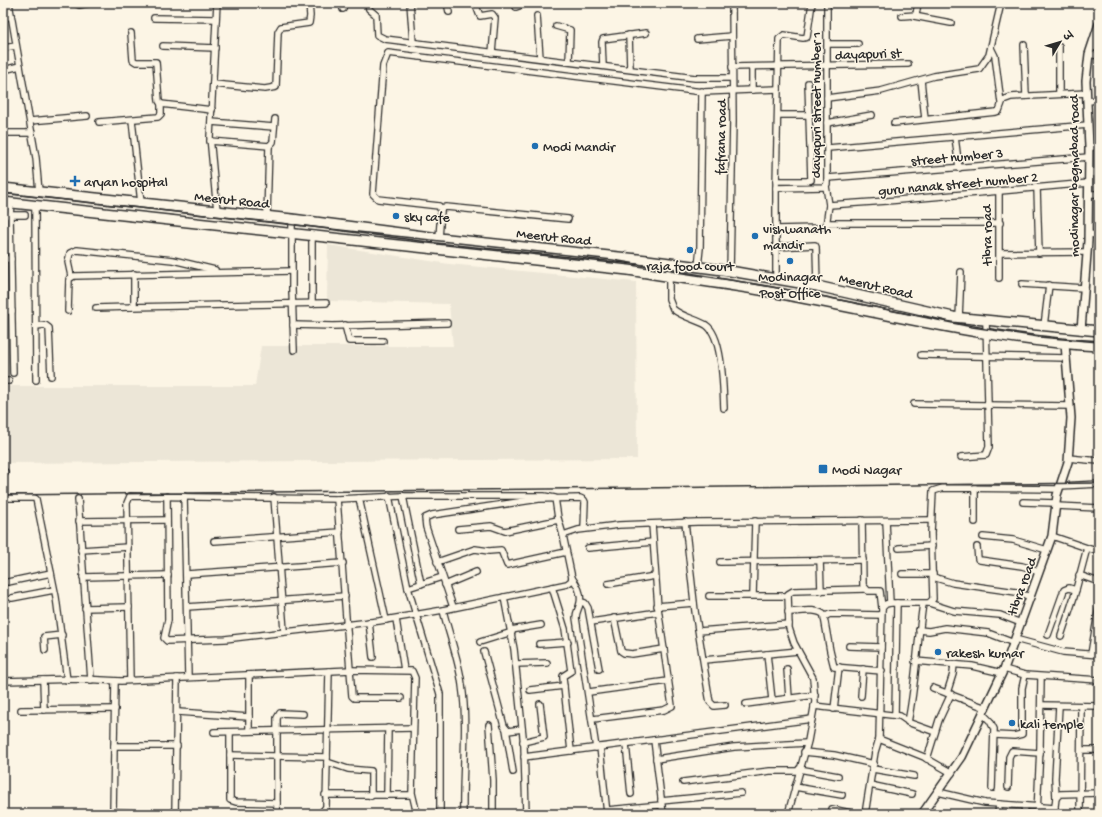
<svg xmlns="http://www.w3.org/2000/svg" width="1102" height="817" viewBox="0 0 1102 817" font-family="'Gochi Hand','Playpen Sans Deva',sans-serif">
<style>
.built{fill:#ece6d7}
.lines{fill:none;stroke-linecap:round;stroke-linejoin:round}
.minor-casing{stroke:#2b2b2b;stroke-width:8}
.tertiary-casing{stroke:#2b2b2b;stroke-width:10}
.trunk-casing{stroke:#2b2b2b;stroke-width:12}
.minor{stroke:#fcf5e5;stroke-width:5.5}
.tertiary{stroke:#fcf5e5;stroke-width:7}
.trunk{stroke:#fcf5e5;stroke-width:9}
.rail{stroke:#2b2b2b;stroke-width:1.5}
.poi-dot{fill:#1f6fb2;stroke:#fcf5e5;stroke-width:1.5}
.labels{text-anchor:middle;stroke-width:3;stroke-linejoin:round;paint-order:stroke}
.street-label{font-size:14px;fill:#2b2b2b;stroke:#fcf5e5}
.poi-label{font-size:14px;fill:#2b2b2b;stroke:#fcf5e5;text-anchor:start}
</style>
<rect width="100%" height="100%" fill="#fcf5e5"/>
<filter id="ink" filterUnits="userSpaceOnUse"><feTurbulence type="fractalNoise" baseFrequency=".025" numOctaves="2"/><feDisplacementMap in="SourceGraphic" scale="8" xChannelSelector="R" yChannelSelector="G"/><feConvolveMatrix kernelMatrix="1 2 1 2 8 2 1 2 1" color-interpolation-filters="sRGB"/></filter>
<g filter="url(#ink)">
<path class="built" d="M328,245L449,264L636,282L637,459L3,463V386H255L261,346H453L449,304L327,301Z"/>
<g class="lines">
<defs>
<g id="minor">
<path d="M9,3L36,158L39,192"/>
<path d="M75,3L79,5L89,3"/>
<path d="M217,3L210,137L217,211"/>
<path d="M342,3L343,9"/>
<path d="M368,3L369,9L376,15L377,35L385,39L695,78H732"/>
<path d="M410,3L413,43"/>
<path d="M447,3L449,12"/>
<path d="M475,3L480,16L492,14L495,18L492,53"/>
<path d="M516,7L528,3"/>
<path d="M537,16L540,58"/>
<path d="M902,16L916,15L918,3"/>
<path d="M914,16L951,23"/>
<path d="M3,18L11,16"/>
<path d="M154,18L216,19"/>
<path d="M556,26L570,30L569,62"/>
<path d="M131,33L133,60L136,62H156L159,101L161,104L212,110"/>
<path d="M629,35L630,69"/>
<path d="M697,39L732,36"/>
<path d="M828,44H858"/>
<path d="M1024,45L1026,96"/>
<path d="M163,46L215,48"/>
<path d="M1092,47L1099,48"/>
<path d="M3,48L16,46"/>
<path d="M991,48L995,56L1001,103"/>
<path d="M1089,54L1099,56"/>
<path d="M603,66L602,42L603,39L646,33"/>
<path d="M732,67L908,64"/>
<path d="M3,70L20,66"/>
<path d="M921,80L925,119"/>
<path d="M213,84L265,89L276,87L278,32L281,27L309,23L310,16L309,3"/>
<path d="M752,90V68"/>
<path d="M1059,94V47"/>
<path d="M827,98L881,91L934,76L979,69L989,55L1001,3"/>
<path d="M1087,101L1099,100"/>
<path d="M778,115H809"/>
<path d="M132,120L141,203"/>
<path d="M30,121L87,116"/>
<path d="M99,122L158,117L161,114V104"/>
<path d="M211,122L274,127"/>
<path d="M827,123L872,115"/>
<path d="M894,123L996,112L999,111L1003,100L1011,97L1087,93"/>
<path d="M3,133H32"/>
<path d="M955,137L959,168"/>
<path d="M210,141L269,146L273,142L275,119"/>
<path d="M1089,147H1099"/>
<path d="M828,148L1088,125"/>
<path d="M828,178L1089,157"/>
<path d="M776,181H807L811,180L808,83"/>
<path d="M776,188L779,39L784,35L803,38L807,37L812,3"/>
<path d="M1037,188L1039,253"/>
<path d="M999,192V278"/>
<path d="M1089,194H1099"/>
<path d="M35,205L36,380"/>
<path d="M829,205L887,201L1089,183"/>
<path d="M440,208L446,207L568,219"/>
<path d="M3,215H10L11,203"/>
<path d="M267,216L269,146"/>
<path d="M292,219V290L294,350"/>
<path d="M828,223H1000"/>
<path d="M776,229L819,228L826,226L829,205L826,186"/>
<path d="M1088,234L1099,235"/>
<path d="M312,235V304"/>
<path d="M439,238L441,211L439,206L378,199L373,194L383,66L388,53L703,92L778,89"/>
<path d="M776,247L815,245L816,247L817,286"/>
<path d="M1000,253L1087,252"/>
<path d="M3,259H11"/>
<path d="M669,263V299L673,309C682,317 696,319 706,325C723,336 723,389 724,408"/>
<path d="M698,267L700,248L702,91"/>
<path d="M730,271L733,121L732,3"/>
<path d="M71,276L68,262L70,253L77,250L173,260L215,270"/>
<path d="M776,279V188L824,187L827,184V3"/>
<path d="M1022,284L1084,288"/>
<path d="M131,307L326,303"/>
<path d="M96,308L131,307L134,305V274"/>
<path d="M3,311H12"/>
<path d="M68,311L69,279L74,276L292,271"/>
<path d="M959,318L961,272"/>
<path d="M293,325L333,326L447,323"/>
<path d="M345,325L349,341H383"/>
<path d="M36,326L45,325L49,328L51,376"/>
<path d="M1044,326L1049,285"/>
<path d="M921,355L1067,358"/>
<path d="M13,373L10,215H25"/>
<path d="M3,381H9"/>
<path d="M914,404L1070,406"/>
<path d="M961,457L986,455L989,447L986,320"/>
<path d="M1068,458L1099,461"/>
<path d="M3,472H5"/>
<path d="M1059,486L1099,484"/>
<path d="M975,488V522"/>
<path d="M167,496L168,620L164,638L167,641L225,639L379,621L443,610L567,584L571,581L572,578L563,535L578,530L619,525L697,522L931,520"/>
<path d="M184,496L188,677"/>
<path d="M389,496L408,588L440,694V814"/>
<path d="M403,496L421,584"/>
<path d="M274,497L284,631"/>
<path d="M3,498H34L36,499L56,597L67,680"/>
<path d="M359,498L386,620"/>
<path d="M78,499L91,680"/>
<path d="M337,499L352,696L354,698H401"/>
<path d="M1023,502L1056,503"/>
<path d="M1056,506L1099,508"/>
<path d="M862,520L863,585L868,591H880L882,608"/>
<path d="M79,521L167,520"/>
<path d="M886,521L890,603"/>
<path d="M685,522L695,611L709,697L710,702L714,706L725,705"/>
<path d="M458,529L491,526L505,531L558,520"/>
<path d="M1052,536L1099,552"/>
<path d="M983,537L1013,540L1047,550"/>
<path d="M214,541L340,532"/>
<path d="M977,547L978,559L980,560L1022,566L1039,571"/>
<path d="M588,548L653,542"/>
<path d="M899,548L932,546"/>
<path d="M81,550L128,547"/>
<path d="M820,560L821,591"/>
<path d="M437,562L475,549L489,551L501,550L507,565L566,552"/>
<path d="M720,562L863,560"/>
<path d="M187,574L343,563"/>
<path d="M902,574H933"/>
<path d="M1079,575L1099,582"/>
<path d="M83,577L168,575"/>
<path d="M933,577L953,583L1016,592L1031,597"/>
<path d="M572,578C577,584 582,594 580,603C579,609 576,611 576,618L596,748"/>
<path d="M8,582L51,573"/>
<path d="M608,584L655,576"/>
<path d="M445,585L476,572"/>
<path d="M552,587L565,629L571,671L563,676V678L571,751"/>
<path d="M408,588L442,577"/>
<path d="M753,595L755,521"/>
<path d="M709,596H788"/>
<path d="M504,597L514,649L524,746L526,814"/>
<path d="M12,598L54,590"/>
<path d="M581,602L585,603L588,608L599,669"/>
<path d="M929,603L954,611L1000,615L1021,623"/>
<path d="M657,606L694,603"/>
<path d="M187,607L345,596"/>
<path d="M453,607L426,527L425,518L432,515L539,499L580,498L584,500L585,502L584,529"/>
<path d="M85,608L129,607"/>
<path d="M443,610C449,635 459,660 462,685C468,727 462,771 463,814"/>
<path d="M788,612C798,612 818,607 825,616"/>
<path d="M881,615L830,614L824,617L830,651L834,667L882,671"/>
<path d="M614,618L621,651L624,653L632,654L664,649"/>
<path d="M396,619L404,670"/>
<path d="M369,622L373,657"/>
<path d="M591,622L658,612"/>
<path d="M511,630L541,625"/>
<path d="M919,630L929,631L945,628L988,633L1014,643"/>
<path d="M699,631L789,624"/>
<path d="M1048,635L1064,590L1069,588L1076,590"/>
<path d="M1061,636L1074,597L1087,548"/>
<path d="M1015,639L1063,652L1099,655"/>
<path d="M480,642L512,632"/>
<path d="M539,644L568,642"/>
<path d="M849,646L881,647"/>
<path d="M45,650L44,637L62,635"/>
<path d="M484,652L504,726L508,731L522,729"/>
<path d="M767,654L772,700"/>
<path d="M1091,654L1099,607"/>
<path d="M704,660L798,651"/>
<path d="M915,661L972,666L1002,673"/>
<path d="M515,664L547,663"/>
<path d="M787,669L789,698"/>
<path d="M1004,669L1025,675L1099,680"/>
<path d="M249,675V731"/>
<path d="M43,680L44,710"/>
<path d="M130,680L127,503L130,496L337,499L403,496H544L555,498L558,518L563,535"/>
<path d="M3,681L81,679L121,681L351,670L412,671L415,678L412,793L417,814"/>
<path d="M933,688L986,708"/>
<path d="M530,690L564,686"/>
<path d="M589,692L668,681"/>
<path d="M947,693L953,674L954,664"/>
<path d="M861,696L863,669"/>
<path d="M746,704L815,695"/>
<path d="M1041,705L1099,706"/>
<path d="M814,706L900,716L910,723L935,732"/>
<path d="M834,709L839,667"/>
<path d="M21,710L115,709"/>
<path d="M178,712L249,717"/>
<path d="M983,714L990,721L994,729L992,788"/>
<path d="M895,715L897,603"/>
<path d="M593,719L664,710L672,706L658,608L652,524"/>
<path d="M908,722C916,683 917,643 923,604"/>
<path d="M489,725L493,780V814"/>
<path d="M506,729L513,772"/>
<path d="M214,732L413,728"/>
<path d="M230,732V800L236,802L277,803"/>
<path d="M995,735L1014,736L1022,734V688L1025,675"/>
<path d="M654,740L663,814"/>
<path d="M523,742L544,737L540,704"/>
<path d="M626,744L631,794"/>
<path d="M114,746H177"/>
<path d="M600,747L607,814"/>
<path d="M1081,750H1099"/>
<path d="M804,752L834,755L874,764"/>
<path d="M230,755L327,757"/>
<path d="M524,757L812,719"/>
<path d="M656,759L734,747L807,743"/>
<path d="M927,759L939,720L951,694"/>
<path d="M327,762L348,769L371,771V796"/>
<path d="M799,769L838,776"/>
<path d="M873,769L914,776"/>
<path d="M952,773L924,757L879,739L882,608L886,604L890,603H929L933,599L931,533L933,491L943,488L1058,489"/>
<path d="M683,782L770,771H799"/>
<path d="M870,785L912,794"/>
<path d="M795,787L842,795"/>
<path d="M1008,787L1009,757L1012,751L1040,753"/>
<path d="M938,792L985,803L1055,808"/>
<path d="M325,795H412"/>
<path d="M387,795L388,728"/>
<path d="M1056,798L1055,778L1059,706"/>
<path d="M661,801L741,793"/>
<path d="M832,809L855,814"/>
<path d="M607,810L661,805"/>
<path d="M113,812L157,814"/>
<path d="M113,814L115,681"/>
<path d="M175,814L177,678"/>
<path d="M277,814V718L280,713L303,714"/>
<path d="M315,814L322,812L326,807L329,671"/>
<path d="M788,814L808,741L815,702L813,678L794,643L789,628L788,594L793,591L865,589"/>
<path d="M865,814L875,752L879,739"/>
<path d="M998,814L999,804"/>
<path d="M1024,814L1025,806"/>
<path d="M1037,814L1040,747L1041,677"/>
<path d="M1054,814L1056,798L1060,794L1099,793"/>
<path d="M1080,814L1081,706"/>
</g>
<g id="tertiary">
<path d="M1081,330L1088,241L1089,147L1086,81L1089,54L1099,24"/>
<path d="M922,814L962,757L1004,669L1052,536L1057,495L1068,462L1071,418L1065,344"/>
</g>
<g id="trunk">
<path d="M3,188L292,219L439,238L647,260L730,271L817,286L953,317L1099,331"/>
<path d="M3,202L628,270C683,279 738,285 792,296C894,315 996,341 1099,346"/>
</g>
</defs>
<use href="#minor" class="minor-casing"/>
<use href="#tertiary" class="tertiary-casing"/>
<use href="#trunk" class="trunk-casing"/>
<use href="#minor" class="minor"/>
<use href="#tertiary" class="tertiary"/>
<use href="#trunk" class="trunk"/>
<g class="rail">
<path d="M3,193L613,260L801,292L972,327L1039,337L1099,342"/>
<path d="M3,495L1099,483"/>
</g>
</g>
</g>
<g class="poi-dot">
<circle cx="535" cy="146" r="4"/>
<path d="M73 175h4v4h4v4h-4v4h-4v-4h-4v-4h4z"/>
<circle cx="396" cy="216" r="4"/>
<circle cx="755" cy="236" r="4"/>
<circle cx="690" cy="250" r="4"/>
<circle cx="790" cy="261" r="4"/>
<rect x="818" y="464" width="10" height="10" rx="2"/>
<circle cx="938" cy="652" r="4"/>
<circle cx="1012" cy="723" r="4"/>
</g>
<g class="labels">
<g class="street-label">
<text transform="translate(868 53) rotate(-2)" y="5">dayapuri st</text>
<text transform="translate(815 105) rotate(-90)" y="5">dayapuri street number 1</text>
<text transform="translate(720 137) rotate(-89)" y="5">fafrana road</text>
<text transform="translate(957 156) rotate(-5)" y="5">street number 3</text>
<text transform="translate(1073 176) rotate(-90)" y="5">modinagar begmabad road</text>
<text transform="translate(958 183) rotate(-5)" y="5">guru nanak street number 2</text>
<text transform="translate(232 199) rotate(6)" y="5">Meerut Road</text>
<text transform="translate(986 235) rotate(-90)" y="5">tibra road</text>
<text transform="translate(554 236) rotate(6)" y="5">Meerut Road</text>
<text transform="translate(876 285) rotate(13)" y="5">Meerut Road</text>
<text transform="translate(1021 586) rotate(-70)" y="5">tibra road</text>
</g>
<g class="poi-label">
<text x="543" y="151">Modi Mandir</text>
<text x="84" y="186">aryan hospital</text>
<text x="404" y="221">sky cafe</text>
<text x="763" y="233">vishwanath<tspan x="763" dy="16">mandir</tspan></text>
<text x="690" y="270" text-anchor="middle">raja food court</text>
<text x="790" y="281" text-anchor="middle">Modinagar<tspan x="790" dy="16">Post Office</tspan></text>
<text x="832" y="474">Modi Nagar</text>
<text x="946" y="657">rakesh kumar</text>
<text x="1020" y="728">kali temple</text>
</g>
</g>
<rect width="1102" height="817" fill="none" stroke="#fcf5e5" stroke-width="16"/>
<rect x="8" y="8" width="1086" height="801" fill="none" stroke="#2b2b2b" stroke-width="1.5" filter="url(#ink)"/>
<g transform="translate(1060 42) rotate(52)" stroke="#fcf5e5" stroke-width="3" paint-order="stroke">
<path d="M0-3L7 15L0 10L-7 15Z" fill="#2b2b2b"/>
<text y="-6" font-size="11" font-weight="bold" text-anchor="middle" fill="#2b2b2b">उ</text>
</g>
</svg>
